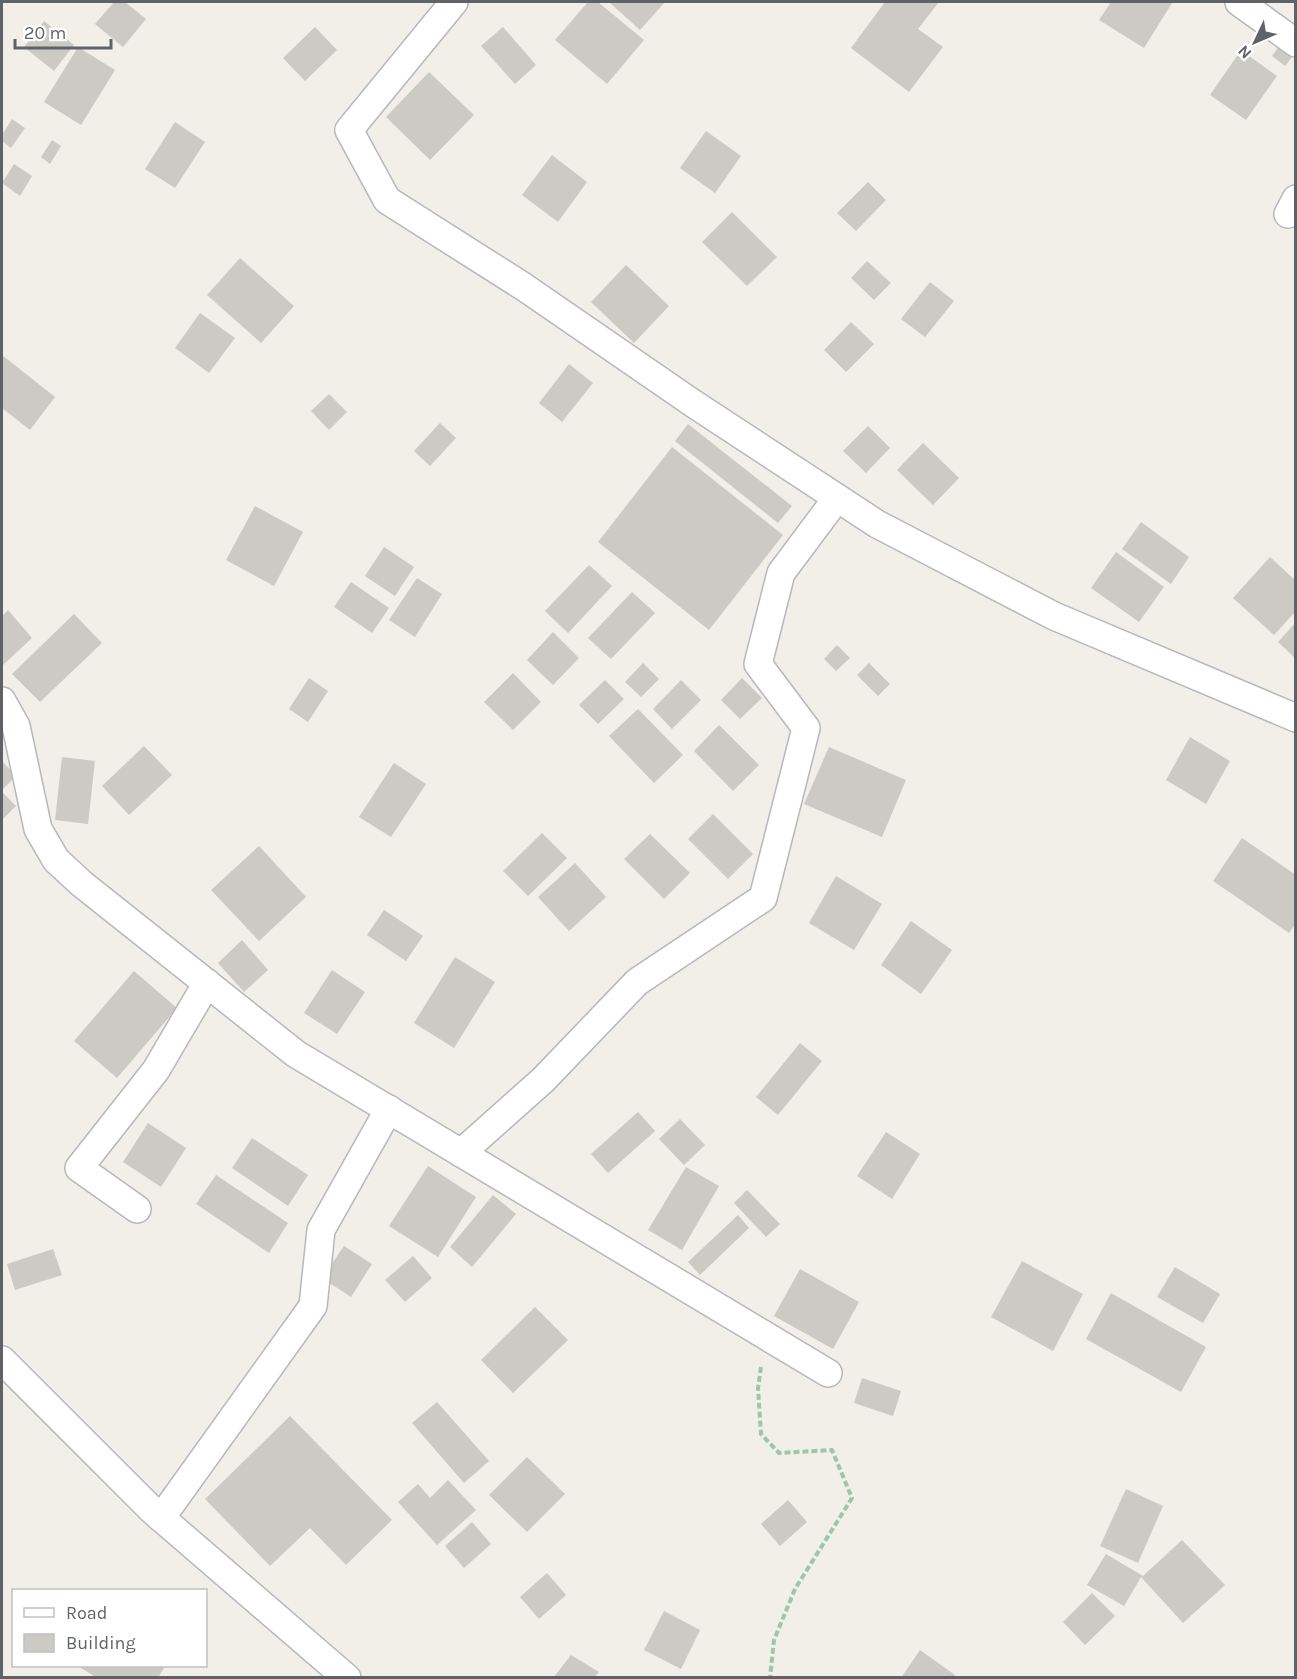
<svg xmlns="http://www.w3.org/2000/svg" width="1297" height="1679" viewBox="0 0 1297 1679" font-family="Karla,sans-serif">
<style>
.building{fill:#cccac5}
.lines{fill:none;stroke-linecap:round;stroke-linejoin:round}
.minor-casing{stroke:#b5b8bc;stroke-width:30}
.path{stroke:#9cc7a9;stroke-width:4;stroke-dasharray:6 3;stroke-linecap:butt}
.minor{stroke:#fff;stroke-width:27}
</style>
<rect width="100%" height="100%" fill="#f1efe8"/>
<g class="building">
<path d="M114,2H125L146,19L123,47L95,24Z"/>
<path d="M588,2H598L644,40L607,84L555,40Z"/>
<path d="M609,2H665L640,30Z"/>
<path d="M885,2H939L918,29L943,47L909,92L851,48Z"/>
<path d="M1111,2H1169L1172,3L1144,48L1099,20Z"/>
<path d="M44,21L74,45L54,71L24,47Z"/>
<path d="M315,27L337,50L305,81L283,58Z"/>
<path d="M503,27L536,65L515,84L481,46Z"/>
<path d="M1279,46L1293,56L1285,66L1272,56Z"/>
<path d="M78,47L115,70L81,125L44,102Z"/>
<path d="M1241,50L1277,76L1246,120L1210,95Z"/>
<path d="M429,72L474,115L430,160L386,117Z"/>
<path d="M12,119L25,128L11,148L2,141V135Z"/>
<path d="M175,122L205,142L175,188L145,169Z"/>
<path d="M706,131L741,156L715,193L680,168Z"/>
<path d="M52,140L61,146L50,164L41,157Z"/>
<path d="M552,155L587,182L558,222L522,195Z"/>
<path d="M14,164L32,176L20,196L2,183Z"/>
<path d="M868,182L886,200L856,231L837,213Z"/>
<path d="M732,212L777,257L747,286L702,242Z"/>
<path d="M240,258L294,306L261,343L207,295Z"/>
<path d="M867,261L891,283L874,300L851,278Z"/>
<path d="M626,265L669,306L634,343L591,302Z"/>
<path d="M930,282L954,301L925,337L901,319Z"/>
<path d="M200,313L235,338L209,373L175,348Z"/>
<path d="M851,322L874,344L846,372L824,350Z"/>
<path d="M2,355L55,397L30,430L2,408Z"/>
<path d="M569,364L593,383L562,422L539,403Z"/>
<path d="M329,394L347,412L329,430L311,411Z"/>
<path d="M440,423L456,438L430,466L414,451Z"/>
<path d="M688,424L792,506L778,523L675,441Z"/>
<path d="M868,426L890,448L866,473L843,451Z"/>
<path d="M923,443L959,478L933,505L897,470Z"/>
<path d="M672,447L783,535L709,630L598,542Z"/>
<path d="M255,506L303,532L274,586L226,560Z"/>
<path d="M1141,522L1189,557L1171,584L1122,549Z"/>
<path d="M384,547L414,567L395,596L365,576Z"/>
<path d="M1116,552L1164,587L1139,622L1091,588Z"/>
<path d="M1270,557L1296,581V611L1274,635L1233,598Z"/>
<path d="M589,565L612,586L568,633L545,611Z"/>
<path d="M417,578L442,594L415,637L389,620Z"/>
<path d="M351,582L389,608L372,633L334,607Z"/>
<path d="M632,592L655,613L611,659L588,638Z"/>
<path d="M8,610L32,638L3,665L2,616Z"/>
<path d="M74,614L102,643L40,702L12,674Z"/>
<path d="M1296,622V659L1278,642Z"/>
<path d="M553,632L579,658L553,685L527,660Z"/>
<path d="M837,645L850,658L836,671L824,659Z"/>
<path d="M643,663L659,679L641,697L625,682Z"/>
<path d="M869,663L890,684L878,696L857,675Z"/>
<path d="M513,673L541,702L513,730L484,702Z"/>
<path d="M309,678L328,691L308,722L289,709Z"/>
<path d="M742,678L762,698L740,719L721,700Z"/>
<path d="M605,680L624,699L598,724L579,705Z"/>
<path d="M681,680L701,700L672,729L653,709Z"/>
<path d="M638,709L683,755L654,783L609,736Z"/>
<path d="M719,725L759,765L733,791L694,751Z"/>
<path d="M1190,737L1230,761L1206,804L1166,780Z"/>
<path d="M144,746L172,775L129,815L102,786Z"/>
<path d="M829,747L906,780L882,837L804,804Z"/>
<path d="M62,757L95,761L88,824L55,820Z"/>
<path d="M2,761L16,776L2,790Z"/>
<path d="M394,763L426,784L391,837L359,817Z"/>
<path d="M2,792L16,806L2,820Z"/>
<path d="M713,814L753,854L728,879L688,839Z"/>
<path d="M542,833L567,858L528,896L503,871Z"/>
<path d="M650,834L690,873L664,899L624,859Z"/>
<path d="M1242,838L1296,875V923L1289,933L1213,881Z"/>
<path d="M259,846L306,897L259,941L211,890Z"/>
<path d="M575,863L606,897L569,931L538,897Z"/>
<path d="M836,876L882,904L854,950L809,923Z"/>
<path d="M384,910L423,936L406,961L367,935Z"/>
<path d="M911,921L952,950L921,994L881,965Z"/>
<path d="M242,940L268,970L244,992L218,963Z"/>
<path d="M455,957L495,982L454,1048L414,1023Z"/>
<path d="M332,970L365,992L337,1034L304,1013Z"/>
<path d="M134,971L177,1008L117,1078L74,1041Z"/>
<path d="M800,1043L822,1061L778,1115L756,1097Z"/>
<path d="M638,1112L655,1131L608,1173L591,1154Z"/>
<path d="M680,1119L705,1145L684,1165L659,1139Z"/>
<path d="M148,1123L186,1148L161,1187L123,1162Z"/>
<path d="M886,1132L920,1154L892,1199L857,1176Z"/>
<path d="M252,1138L308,1175L288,1206L232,1168Z"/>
<path d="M428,1166L476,1197L438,1257L389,1226Z"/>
<path d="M686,1167L719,1186L682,1250L648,1230Z"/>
<path d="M216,1175L288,1223L269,1253L196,1204Z"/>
<path d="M747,1190L780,1224L766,1237L734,1203Z"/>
<path d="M493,1195L516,1214L472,1267L450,1247Z"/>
<path d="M738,1215L749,1228L700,1275L688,1262Z"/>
<path d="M344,1246L372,1264L351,1297L322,1278Z"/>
<path d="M53,1249L62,1275L15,1290L7,1264Z"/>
<path d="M413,1256L432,1278L405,1302L385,1280Z"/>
<path d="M1022,1261L1083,1294L1053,1351L991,1317Z"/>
<path d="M1175,1267L1220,1294L1203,1323L1157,1297Z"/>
<path d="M800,1269L859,1302L833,1349L774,1316Z"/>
<path d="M1111,1293L1206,1347L1181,1392L1086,1339Z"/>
<path d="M535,1307L568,1340L513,1393L481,1360Z"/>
<path d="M862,1378L901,1391L893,1416L854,1403Z"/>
<path d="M437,1402L489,1461L464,1483L412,1423Z"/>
<path d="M290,1416L392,1520L346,1565L310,1528L270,1566L205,1499Z"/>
<path d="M527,1457L565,1494L527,1532L489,1495Z"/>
<path d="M448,1480L476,1510L437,1545L398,1502L418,1484L430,1498Z"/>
<path d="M1126,1489L1163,1506L1138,1563L1100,1546Z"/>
<path d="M788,1500L807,1522L780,1546L761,1524Z"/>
<path d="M472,1522L491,1544L464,1568L445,1546Z"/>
<path d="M1182,1540L1225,1585L1183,1623L1141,1577L1124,1606L1087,1585L1106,1554L1143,1576Z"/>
<path d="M547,1573L566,1595L539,1619L520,1597Z"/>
<path d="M1092,1593L1115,1616L1085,1645L1063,1622Z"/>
<path d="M664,1611L700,1630L681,1669L644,1650Z"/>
<path d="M920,1650L955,1675L953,1678H901Z"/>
<path d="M571,1655L599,1672L594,1678H553Z"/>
<path d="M78,1666H165L158,1678H97Z"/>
</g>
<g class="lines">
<defs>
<g id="minor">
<path d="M454,2L349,130L387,200L524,287L694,404L877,524L1054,616L1296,718"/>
<path d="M1239,2L1296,43"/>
<path d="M1288,214L1296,199"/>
<path d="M2,701L16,726L38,829L56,860L82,884L296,1054L828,1373"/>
<path d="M461,1153L543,1080L637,982L763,898L806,728L758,664L781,573L837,498"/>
<path d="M137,1209L79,1168L156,1070L207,983"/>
<path d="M2,1360L152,1510L347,1678"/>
<path d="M161,1518L313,1306L321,1230L389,1109"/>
</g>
</defs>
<use href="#minor" class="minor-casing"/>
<path class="path" d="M761,1367L758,1388L761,1434L779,1453L832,1450L852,1498L795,1589L774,1640L770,1678"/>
<use href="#minor" class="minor"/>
</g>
<rect width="1297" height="1679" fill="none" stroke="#5f6368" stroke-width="6"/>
<rect x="12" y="1589" width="195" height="78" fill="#ffffff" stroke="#bfc1c3" stroke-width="1.5"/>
<rect x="24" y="1608" width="30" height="9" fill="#ffffff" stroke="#bfc1c3" stroke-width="1.5"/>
<text x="66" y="1619" font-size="18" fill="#5f6368">Road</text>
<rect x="24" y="1634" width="30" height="18" fill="#cccac5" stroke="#bfc1c3" stroke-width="1.5"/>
<text x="66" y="1649" font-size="18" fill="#5f6368">Building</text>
<g transform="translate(1255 42) rotate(226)" stroke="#ffffff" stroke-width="4.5" paint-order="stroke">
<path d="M0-4.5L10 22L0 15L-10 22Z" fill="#5f6368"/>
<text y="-9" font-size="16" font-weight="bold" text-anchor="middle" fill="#5f6368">N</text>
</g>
<path d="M15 39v9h96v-9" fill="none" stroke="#5f6368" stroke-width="3"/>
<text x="24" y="39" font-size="18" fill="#5f6368" stroke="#ffffff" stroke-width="4.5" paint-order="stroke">20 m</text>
</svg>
